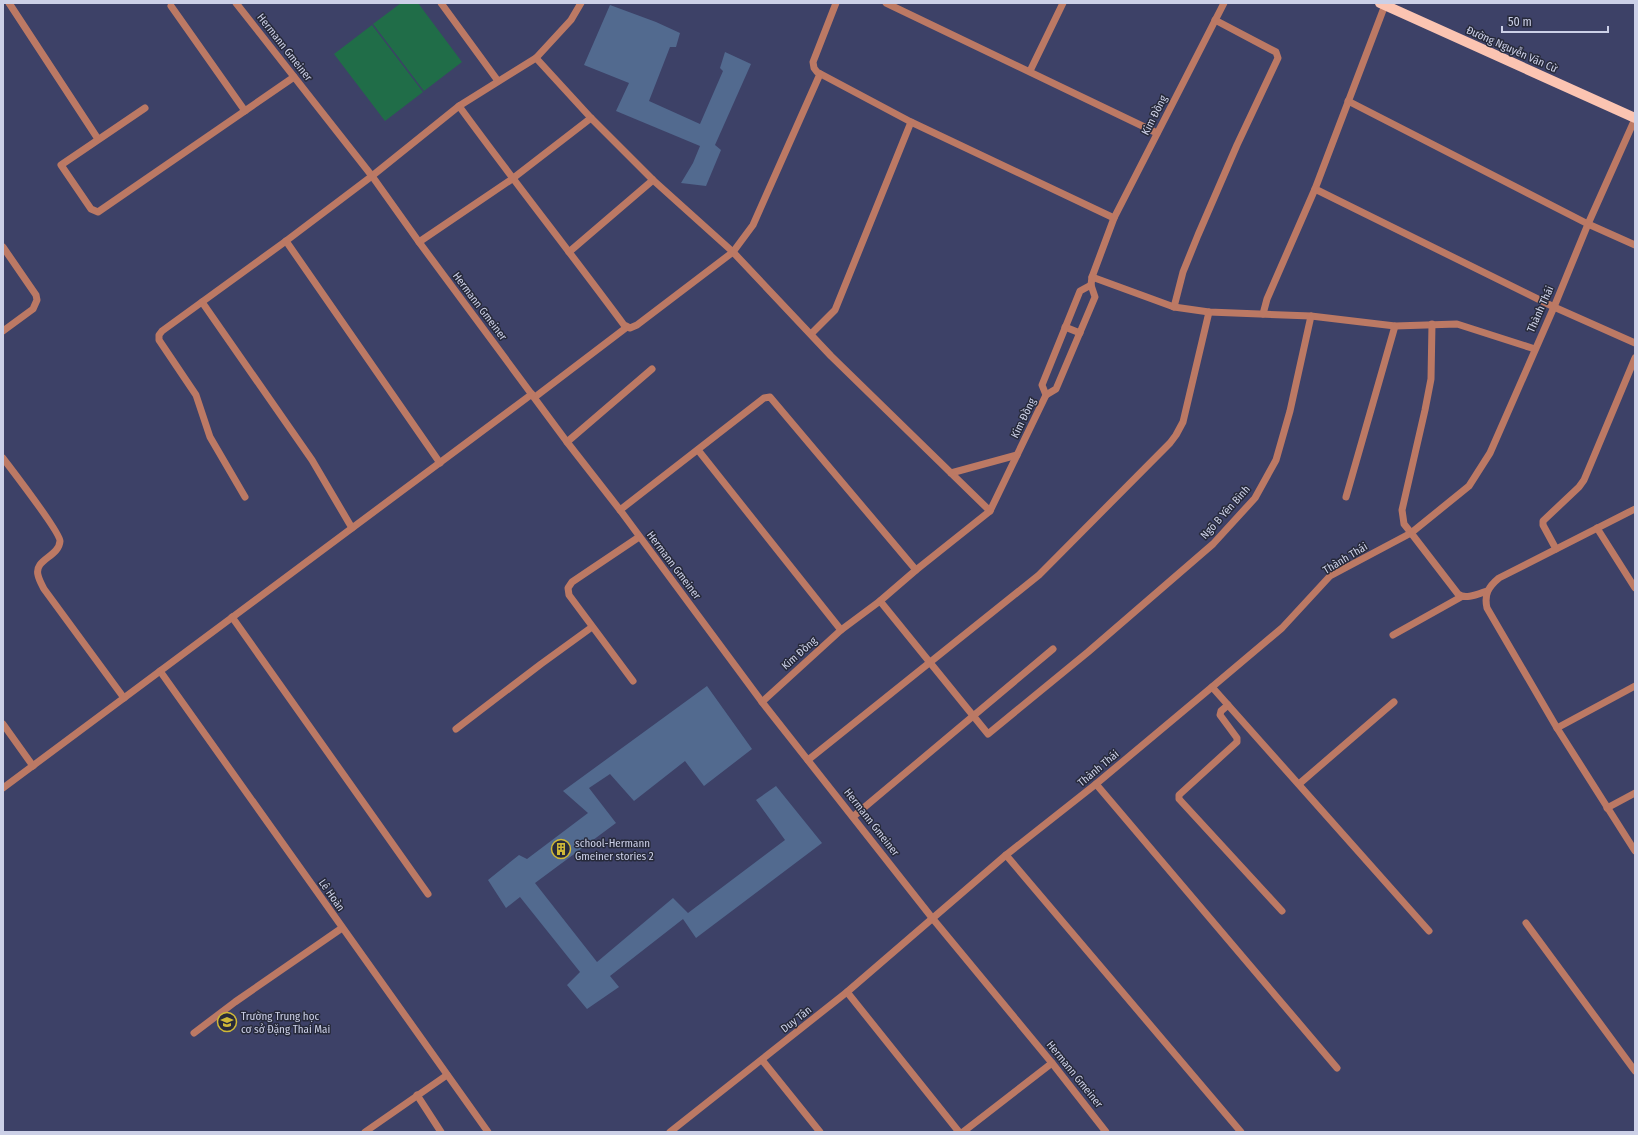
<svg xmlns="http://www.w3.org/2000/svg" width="1638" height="1135" viewBox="0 0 1638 1135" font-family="'Fira Sans Condensed',sans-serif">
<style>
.green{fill:#206d48}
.building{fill:#526a8f}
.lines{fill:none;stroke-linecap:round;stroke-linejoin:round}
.minor{stroke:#bc7964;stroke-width:7}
.major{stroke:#fbc4b2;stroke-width:10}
.labels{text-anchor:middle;stroke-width:3;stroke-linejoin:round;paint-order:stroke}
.street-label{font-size:11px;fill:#ccd0e7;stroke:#272a3b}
.poi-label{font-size:11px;fill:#ccd0e7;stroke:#272a3b;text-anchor:start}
</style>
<rect width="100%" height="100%" fill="#3d4167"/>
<g class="green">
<path d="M401,3H418L462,62L424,91L373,24Z"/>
<path d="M372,25L423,92L385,121L334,54Z"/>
</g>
<g class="building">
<path d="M610,5L656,22L680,33L676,47H670L649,101L700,124L723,71L720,68L725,52L751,64L715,145L721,150L706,186L681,183L693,163L700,146L616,111L629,83L584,65Z"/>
<path d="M707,686L752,749L704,786L685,761L634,801L610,774L589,788L616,823L535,883L597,962L673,898L688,913L785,840L756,800L776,786L822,843L696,938L683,919L610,976L619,987L587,1009L567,985L580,972L520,897L506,908L488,880L519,855L527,859L588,813L563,791Z"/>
</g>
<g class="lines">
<g class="minor">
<path d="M9,3L98,139"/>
<path d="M236,3L372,176L419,242L567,442L620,510L762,702L933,919L1052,1063L1106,1132"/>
<path d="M441,3L498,81"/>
<path d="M836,3L813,62L814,68L817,72L911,122L1114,218"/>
<path d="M886,3L1157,133"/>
<path d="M171,6L245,111"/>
<path d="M536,58L591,118L653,180L733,252L831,356L990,511"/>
<path d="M1030,71L1063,3"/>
<path d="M1348,101L1588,224L1635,245"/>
<path d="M459,106C513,180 570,252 624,325L630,328L637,325L733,252L753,225L820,74"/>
<path d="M145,108L61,165L91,209L98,212L294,77"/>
<path d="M1315,189L1554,307L1635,343"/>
<path d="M286,241L440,463"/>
<path d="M419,242L512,179L591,118"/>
<path d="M3,247L36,295L37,300L33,309L3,331"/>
<path d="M569,252L653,180"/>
<path d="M1092,277L1174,307L1209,312L1311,316L1395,326L1457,324L1535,349"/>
<path d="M202,302L312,460L352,528"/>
<path d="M1174,307L1183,272L1198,235L1237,145L1278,58L1276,52L1270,49L1215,20"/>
<path d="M1263,314L1267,299L1315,189L1385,5"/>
<path d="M1432,324L1431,379L1425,410L1402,510L1404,524L1408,529L1458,594C1465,600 1478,594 1487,591"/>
<path d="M1065,327L1080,333"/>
<path d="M811,334L835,310L911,122"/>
<path d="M1046,395L1056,389L1095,297L1091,285L1092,277L1114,218L1224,3"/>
<path d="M535,397L627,327"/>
<path d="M567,442L652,369"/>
<path d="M698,450L841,630"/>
<path d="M3,458C12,470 60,532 60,541C59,557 34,559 38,575C39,580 42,585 44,589L124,698"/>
<path d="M951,473L1017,455"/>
<path d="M245,497L210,437L196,395L159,340V335L162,331L286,241L372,176L459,106L536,58L571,20L581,3"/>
<path d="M1346,497L1395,326"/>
<path d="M1635,509L1499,578C1488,587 1484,595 1487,608L1557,728L1635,851"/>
<path d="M620,510L764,398L770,397L916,570"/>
<path d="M1597,528L1635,588"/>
<path d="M1556,549L1543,525V521L1579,487L1584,480L1635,358"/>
<path d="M880,601L988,734L1088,652L1213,544L1255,498L1276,460L1290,411L1311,316"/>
<path d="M232,617L428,894"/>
<path d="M1393,635L1461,597"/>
<path d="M160,671L488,1132"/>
<path d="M633,681L569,595L568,588L572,582L639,537"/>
<path d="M1212,687L1429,931"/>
<path d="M762,702L841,630L880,601L916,570L990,511L1046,395L1042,385L1080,291L1091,285"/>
<path d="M1228,705L1221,711L1220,715L1237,738V742L1179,795V799L1282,911"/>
<path d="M3,724L33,766"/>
<path d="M1557,728L1635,686"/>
<path d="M456,729L541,664L592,627"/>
<path d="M808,760L1039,575L1170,443L1176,435L1183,422L1209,312"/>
<path d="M1096,784L1337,1068"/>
<path d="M1299,784L1394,702"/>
<path d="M3,788L532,394"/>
<path d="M1607,808L1635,793"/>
<path d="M854,816L1053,649"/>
<path d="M1006,855L1241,1132"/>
<path d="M1526,923L1635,1071"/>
<path d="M847,992L959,1132"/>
<path d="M194,1033L235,1002L342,928"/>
<path d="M762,1060L820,1132"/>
<path d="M417,1095L441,1132"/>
<path d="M365,1132L447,1075"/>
<path d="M670,1132L847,992L1006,855L1096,784L1212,687L1282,628L1330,576L1411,533L1469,486L1490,453L1554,307L1588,224L1635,119"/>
<path d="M963,1132L1052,1063"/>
</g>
<path class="major" d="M1380,3L1635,118"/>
</g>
<defs>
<symbol id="building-ring" viewBox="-11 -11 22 22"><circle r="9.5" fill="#272a3b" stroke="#cfb837" stroke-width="1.5"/><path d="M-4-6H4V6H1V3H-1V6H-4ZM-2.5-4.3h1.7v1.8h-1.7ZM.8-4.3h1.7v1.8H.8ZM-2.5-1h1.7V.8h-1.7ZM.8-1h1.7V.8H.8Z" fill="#cfb837"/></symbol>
<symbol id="school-ring" viewBox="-11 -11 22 22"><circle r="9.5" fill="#272a3b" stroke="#cfb837" stroke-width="1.5"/><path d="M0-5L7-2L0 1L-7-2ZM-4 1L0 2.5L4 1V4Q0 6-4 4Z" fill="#cfb837"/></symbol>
</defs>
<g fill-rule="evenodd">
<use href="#building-ring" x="550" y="838" width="22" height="22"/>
<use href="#school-ring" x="216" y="1011" width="22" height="22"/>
</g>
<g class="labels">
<g class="street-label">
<text transform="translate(285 47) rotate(52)" y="4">Hermann Gmeiner</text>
<text transform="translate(1512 49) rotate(24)" y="4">Đường Nguyễn Văn Cừ</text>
<text transform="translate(1154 115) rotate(-63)" y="4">Kim Đồng</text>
<text transform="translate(480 306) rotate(53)" y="4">Hermann Gmeiner</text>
<text transform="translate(1540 309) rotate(-66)" y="4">Thành Thái</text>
<text transform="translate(1023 418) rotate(-64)" y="4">Kim Đồng</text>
<text transform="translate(1225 512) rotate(-48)" y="4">Ngõ B Yên Bình</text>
<text transform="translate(1345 558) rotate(-31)" y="4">Thành Thái</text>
<text transform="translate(674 565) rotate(53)" y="4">Hermann Gmeiner</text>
<text transform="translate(799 653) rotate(-42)" y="4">Kim Đồng</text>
<text transform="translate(1098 768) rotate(-40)" y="4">Thành Thái</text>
<text transform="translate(872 822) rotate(52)" y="4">Hermann Gmeiner</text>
<text transform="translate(332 895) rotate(55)" y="4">Lê Hoàn</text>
<text transform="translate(796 1019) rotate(-38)" y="4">Duy Tân</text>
<text transform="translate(1075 1074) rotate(51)" y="4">Hermann Gmeiner</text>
</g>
<g class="poi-label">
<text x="575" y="847">school-Hermann<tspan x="575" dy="13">Gmeiner stories 2</tspan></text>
<text x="241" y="1020">Trường Trung học<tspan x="241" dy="13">cơ sở Đặng Thai Mai</tspan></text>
</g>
</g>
<rect width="1638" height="1135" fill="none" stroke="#ccd0e7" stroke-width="8"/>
<path d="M1502 26v6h106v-6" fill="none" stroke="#ccd0e7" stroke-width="2"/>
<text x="1508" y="26" font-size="12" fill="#ccd0e7" stroke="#272a3b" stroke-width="3" paint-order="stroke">50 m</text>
</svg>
